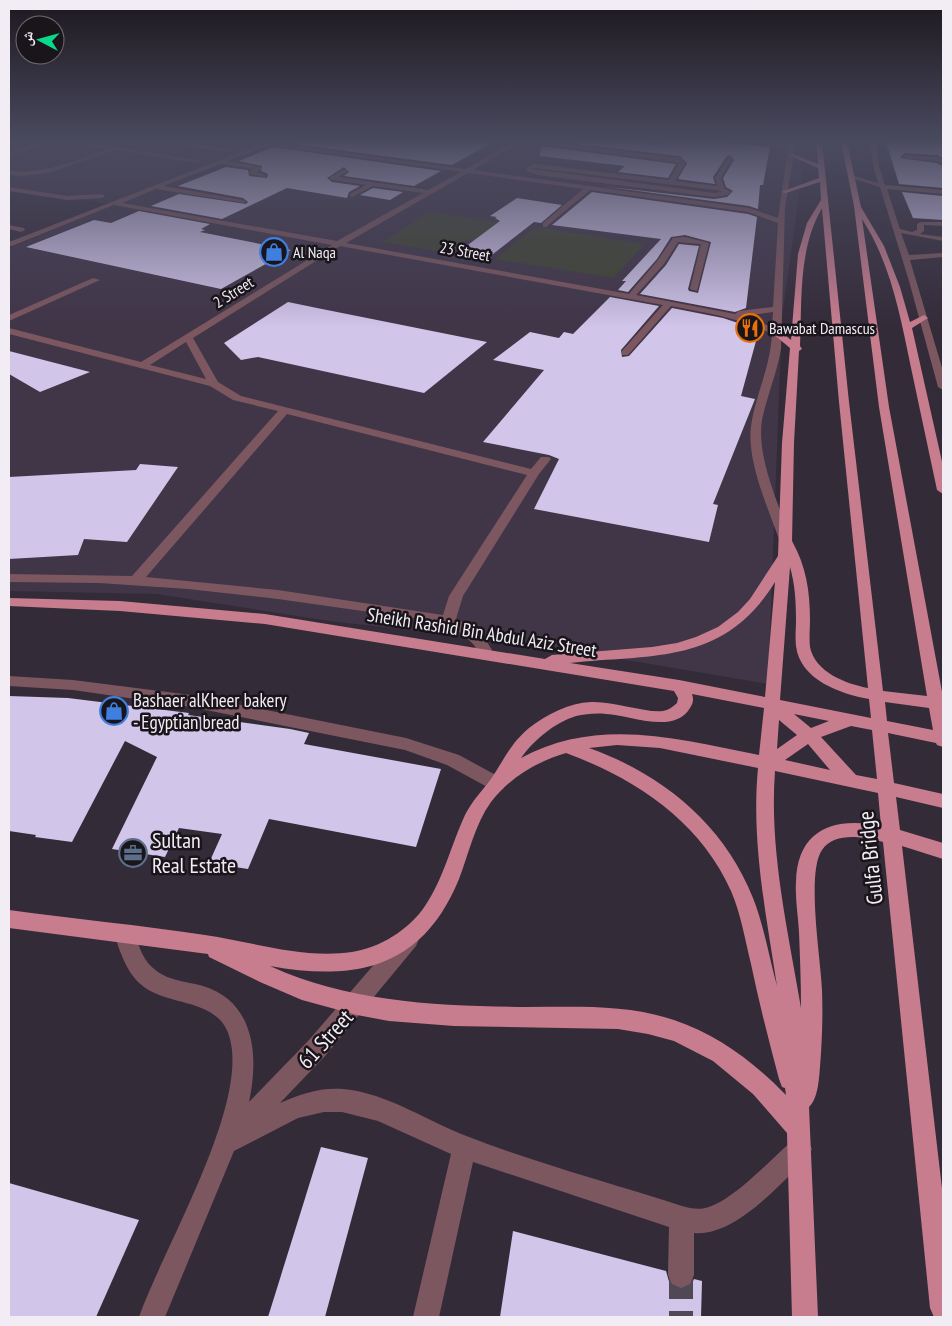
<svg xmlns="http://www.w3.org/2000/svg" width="952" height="1326" viewBox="0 0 952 1326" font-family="'PT Sans Narrow','Noto Naskh Arabic',sans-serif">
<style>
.built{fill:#413548}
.green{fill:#404431}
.building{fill:#d1c5ea}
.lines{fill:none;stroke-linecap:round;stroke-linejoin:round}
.minor-tunnel{stroke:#504855;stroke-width:24;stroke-dasharray:24 12;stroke-linecap:butt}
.minor{fill:#7c575f;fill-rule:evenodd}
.major{fill:#c87d8e;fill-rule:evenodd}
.labels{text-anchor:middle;stroke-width:5;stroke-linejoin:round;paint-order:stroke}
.far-street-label{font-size:16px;fill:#f2ecf5;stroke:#19151b}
.far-poi-label{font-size:16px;fill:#f2ecf5;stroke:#19151b;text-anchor:start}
.street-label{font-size:19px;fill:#f2ecf5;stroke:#19151b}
.poi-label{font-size:19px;fill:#f2ecf5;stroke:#19151b;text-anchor:start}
.near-poi-label{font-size:22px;fill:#f2ecf5;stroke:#19151b;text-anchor:start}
.near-street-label{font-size:22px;fill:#f2ecf5;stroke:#19151b}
</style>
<rect width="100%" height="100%" fill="#342b39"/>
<path class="built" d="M9,142H800L802,173L782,317L768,684L520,642L329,621L157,594L9,591V248L115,205L9,187Z"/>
<g class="green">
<path d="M430,212L522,226L499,244L468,239L450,253L382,242Z"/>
<path d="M535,227L645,244L613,278L495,259Z"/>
</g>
<g class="building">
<path d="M287,142H493L452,165L285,143Z"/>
<path d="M558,142H649L654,146L660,142H726L770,147L763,185H760L758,209L749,206L601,186L714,199L727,197L733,191L726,187L723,178L734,160L730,155L727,156L713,177L715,184L678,179L687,163L680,156Z"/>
<path d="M886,142H943V158L937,155L904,153L900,158L936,163L943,166V188L899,184Z"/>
<path d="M541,146L676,164L668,178L618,172L625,166L540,156Z"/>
<path d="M273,147L441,171L414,186L344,176L349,172L344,167L327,178L332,182L360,186L349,192L347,198L287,188L222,219L151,206L179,194L246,204L248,202L243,198L178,186L226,167L248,170L249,176L267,178L268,174L261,171L262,166L239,161Z"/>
<path d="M373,188L403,192L390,200L360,195Z"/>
<path d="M592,192L748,214L757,217L746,308L735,312L640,294L666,265L679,244L699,246L688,289L689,291L698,293L711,242L685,235L671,237L657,259L628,292L618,290L626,281H622L661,239L552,225Z"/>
<path d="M902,192L943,196V220L913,218Z"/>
<path d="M517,198L562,205L541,223L534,222L488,258L457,253L500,221L495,218L497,217L490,216Z"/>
<path d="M139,211L210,224L201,229L205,230L200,232L291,250L221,289L26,247L94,220L111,223Z"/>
<path d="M610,297L659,306L621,350L622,357L629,356L672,308L723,318L759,330L741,396L755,399L713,504L718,505L709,542L534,509L559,459L549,455L483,442L544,370L493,360L530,332L559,338L564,332L573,334Z"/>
<path d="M288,302L317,308L487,342L424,393L258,357L241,360L224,343Z"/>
<path d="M9,351L90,372L40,392L9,374Z"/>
<path d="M140,464L178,467L127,542L84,539L78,555L9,559V477L136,470Z"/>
<path d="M9,696L68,698L189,713L188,715L290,729L309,733L304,744L441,769L416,847L269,819L248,869L209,863L222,834L179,828L165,857L112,849L157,757L125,741L72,842L35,837L36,835L9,831Z"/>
<path d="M321,1147L368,1158L325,1317H268Z"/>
<path d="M9,1183L139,1220L96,1317H9Z"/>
<path d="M513,1231L666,1271L670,1285L680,1290L691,1286L694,1279L702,1281L701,1317H500Z"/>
</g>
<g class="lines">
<path class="minor-tunnel" d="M681,1275V1317"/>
<g class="minor">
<path d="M42,142H50L9,156V152Z"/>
<path d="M70,142H83L202,161L199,163L115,150L49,173L22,176L9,175V171C45,174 75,161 108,149Z"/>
<path d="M165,142H180L231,150L228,152Z"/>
<path d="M266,142L466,169L513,142H520L473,170L749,208L778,218L788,149L759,142L787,146V142H793L794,155L785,207L781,349C777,373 767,396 762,420C756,458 780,507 792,542L791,545H781L780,542C768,507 744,457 752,420C758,389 770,367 772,334C740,318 707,313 671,306L628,355H622V351L663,305L340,246L193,338L218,382L241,396L531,469L541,457H549L551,459L539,474L463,596L456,619C474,626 487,637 494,655L492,659H482L474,645L463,634L445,625L426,620L278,599L188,589L99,583L9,582V574L132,576L278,411L233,400L210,386L9,334V328L141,362L332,245L114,205L12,246H9V242ZM269,145L461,172L428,190L338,177L347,172L345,169L330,177L329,178L332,180L366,185L350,194V196L352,197L373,186L423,193L337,241L122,203L156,189L245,203L246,202L243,200L163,186L221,164L253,169L249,172V174L266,177V175L256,172L261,169V167L227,161ZM468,173L583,189L543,223V227H546L590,190L748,212L778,223L773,307L739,311L735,314L636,295L664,264L678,242L701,244L690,289L697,291L709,243L685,237L673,238L658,260L629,294L346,243ZM773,312L772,327L743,316ZM186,342L206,379L150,365ZM287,414L527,475L449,596L443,615L278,590L146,577Z"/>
<path d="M527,142H543L680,158L685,163L675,181L717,186L715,178L729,157L732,159L721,178L724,188L731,192L727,195L714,197L537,175L526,171L527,167L535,164L669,180L679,163ZM535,168L716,190L723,192L714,193L532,169Z"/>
<path d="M651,142H658L655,144Z"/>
<path d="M870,142H876L879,166L885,185L943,190V194L887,189L900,229L912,232L917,230V224L921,222H943V226L924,225V231L920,234L943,237V241L901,233L909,255L943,253V257L910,260L943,371V390L938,387L909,281L880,187L848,177L851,175L878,183L873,166Z"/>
<path d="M904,155L937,157L943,160V164L936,161L902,158Z"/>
<path d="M9,187L67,196L102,194L105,196L102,198L67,200L9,191Z"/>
<path d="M9,225L24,228L25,230L21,232L9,229Z"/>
<path d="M93,278L100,280L9,321V315Z"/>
<path d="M9,676L73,680L191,695L406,738L459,755L503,779L506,784L503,789L497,791L491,789L447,765L405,750L191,707L73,690L9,686Z"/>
<path d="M125,925L132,928C139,942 140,957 153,968C167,981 185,981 203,986C255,1002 259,1056 249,1102L309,1040L402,932L409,930L416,932L419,939L416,946L325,1056L280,1103C300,1094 321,1087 343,1089C388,1093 428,1122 469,1137C539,1164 611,1183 682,1206C689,1208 698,1210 705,1208C731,1203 771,1159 792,1141L800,1137L808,1141L812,1149L808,1157C781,1183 735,1237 694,1233V1275L690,1284L681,1288L672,1284L668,1275L669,1227L473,1162L439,1317H413L451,1154L378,1121L342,1112H324L298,1118L234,1151L165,1317H139C163,1249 248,1107 230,1039C220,998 171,1007 144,987C133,979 127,968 122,956C118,947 114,937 118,928Z"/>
</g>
<path class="major" d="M816,142H822L849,402L883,691L927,696L879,407L854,206L841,142H847L861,207L884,246L900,287L910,322L924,315L928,318L912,328L943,466V494L937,490C928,448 919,405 910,363C900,314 890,262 862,219L889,407L943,697V747L937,745L936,743L888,733L894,783L943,794V808L896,797L900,830L943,843V859L902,846L943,1197V1317H934L930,1308L883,842C864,837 835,831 822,850C806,873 821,960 822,990C823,1016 822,1041 820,1067C819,1079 818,1099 809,1107L818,1317H792L787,1133L753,1094L713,1061L674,1041L648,1034L618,1029L454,1026L389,1021L357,1015L302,1000L260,982L209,957L208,954L9,928V910C74,919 140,925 205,935C253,942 302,959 352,952C379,948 409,930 425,906C444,878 451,845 465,815C472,801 482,791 491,779C504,760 510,744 529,728C547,714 569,703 591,702C614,701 645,713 663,711C668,710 673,707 677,703L678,698L674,691L265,624L120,611L9,606V598L120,601L265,614L545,659L552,655L652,647L677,643L696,637L718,627L738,612L750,599L778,556L782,443L790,348L772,333L774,331H780L791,340L798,254L807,223L821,200L820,182L786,193L781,192L819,178L818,168L788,155L793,154L818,164ZM822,208L839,402L868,688C846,684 815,672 810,647C809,638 810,628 810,620C810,591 806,566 792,541L794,443L799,351L802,349L800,346C802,301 798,249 822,208ZM790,567C795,584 796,602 796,620C796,628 795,638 796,646C800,680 841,694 869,699L871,718L780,700ZM775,582L765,697L679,680L570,663C655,654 724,665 775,582ZM692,694L764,708L759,755C680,739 597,716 521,758C534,740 554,723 576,716C585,714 596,713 606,714C630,715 674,735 690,708C693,703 694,700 692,694ZM885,702L929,708L933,730L887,721ZM794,714L829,721L811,728ZM779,720L797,735L777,749ZM851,726L872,730L877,779L856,775L821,737ZM808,744L830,770L785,760ZM617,745L660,748L758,768C751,841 766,914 777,986C769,957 764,926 753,898C724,824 662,774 589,748ZM566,753C636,779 700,821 731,891C741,914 745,940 751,964C759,1003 769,1041 779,1079L782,1087L785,1088L786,1095C754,1062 718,1035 674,1020C626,1004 577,1007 527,1007C440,1006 351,1003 270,966C358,982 423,967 459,879C469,853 475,824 491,802C509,778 538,761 566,753ZM775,771L878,793L881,826C835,816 797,829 796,882C795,898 798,915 799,932C800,957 801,983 801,1008C788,930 769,851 775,771Z"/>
</g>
<linearGradient id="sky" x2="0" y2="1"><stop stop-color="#1d181f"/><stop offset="0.43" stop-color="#4a4a5f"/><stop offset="1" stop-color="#4a4a5f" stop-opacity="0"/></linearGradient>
<rect width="952" height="328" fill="url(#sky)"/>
<defs>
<symbol id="shop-ring" viewBox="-11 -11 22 22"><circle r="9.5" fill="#19151b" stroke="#3f7fe0" stroke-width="1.5"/><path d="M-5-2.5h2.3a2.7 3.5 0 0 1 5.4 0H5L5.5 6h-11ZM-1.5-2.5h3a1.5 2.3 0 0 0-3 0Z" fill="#3f7fe0"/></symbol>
<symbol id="restaurant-ring" viewBox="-11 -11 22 22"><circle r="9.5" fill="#19151b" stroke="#e8710a" stroke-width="1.5"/><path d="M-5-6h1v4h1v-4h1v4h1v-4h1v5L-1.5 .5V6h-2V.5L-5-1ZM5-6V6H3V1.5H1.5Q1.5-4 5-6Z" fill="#e8710a"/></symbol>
<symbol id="office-ring" viewBox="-11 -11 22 22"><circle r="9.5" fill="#19151b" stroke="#5c6f8a" stroke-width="1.5"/><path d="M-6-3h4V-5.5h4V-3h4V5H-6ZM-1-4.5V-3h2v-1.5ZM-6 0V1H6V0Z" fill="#5c6f8a"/></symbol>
</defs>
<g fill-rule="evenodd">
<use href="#shop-ring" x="258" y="236" width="32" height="32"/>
<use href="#restaurant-ring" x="734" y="312" width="32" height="32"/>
<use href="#shop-ring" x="98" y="695" width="32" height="32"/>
<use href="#office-ring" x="117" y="837" width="32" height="32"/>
</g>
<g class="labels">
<g class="far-street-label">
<text transform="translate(465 251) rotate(10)" y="6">23 Street</text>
<text transform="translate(233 292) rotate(-32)" y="6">2 Street</text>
</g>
<g class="far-poi-label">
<text x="293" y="258">Al Naqa</text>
<text x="769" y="334">Bawabat Damascus</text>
</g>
<g class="street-label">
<text transform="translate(482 632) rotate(9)" y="7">Sheikh Rashid Bin Abdul Aziz Street</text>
</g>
<g class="poi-label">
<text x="133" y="707">Bashaer alKheer bakery<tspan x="133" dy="22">- Egyptian bread</tspan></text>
</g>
<g class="near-poi-label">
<text x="152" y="848">Sultan<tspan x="152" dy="25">Real Estate</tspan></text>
</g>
<g class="near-street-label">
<text transform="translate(870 858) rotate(-96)" y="8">Gulfa Bridge</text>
<text transform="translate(325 1039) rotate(-48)" y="8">61 Street</text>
</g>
</g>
<rect width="952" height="1326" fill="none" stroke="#f2ecf5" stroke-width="20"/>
<g transform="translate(40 40) rotate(276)"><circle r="24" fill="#19151b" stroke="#706b72"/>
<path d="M0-4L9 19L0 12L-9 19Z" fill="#08d98b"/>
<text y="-8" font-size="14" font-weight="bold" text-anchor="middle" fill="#f2ecf5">ش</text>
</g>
</svg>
